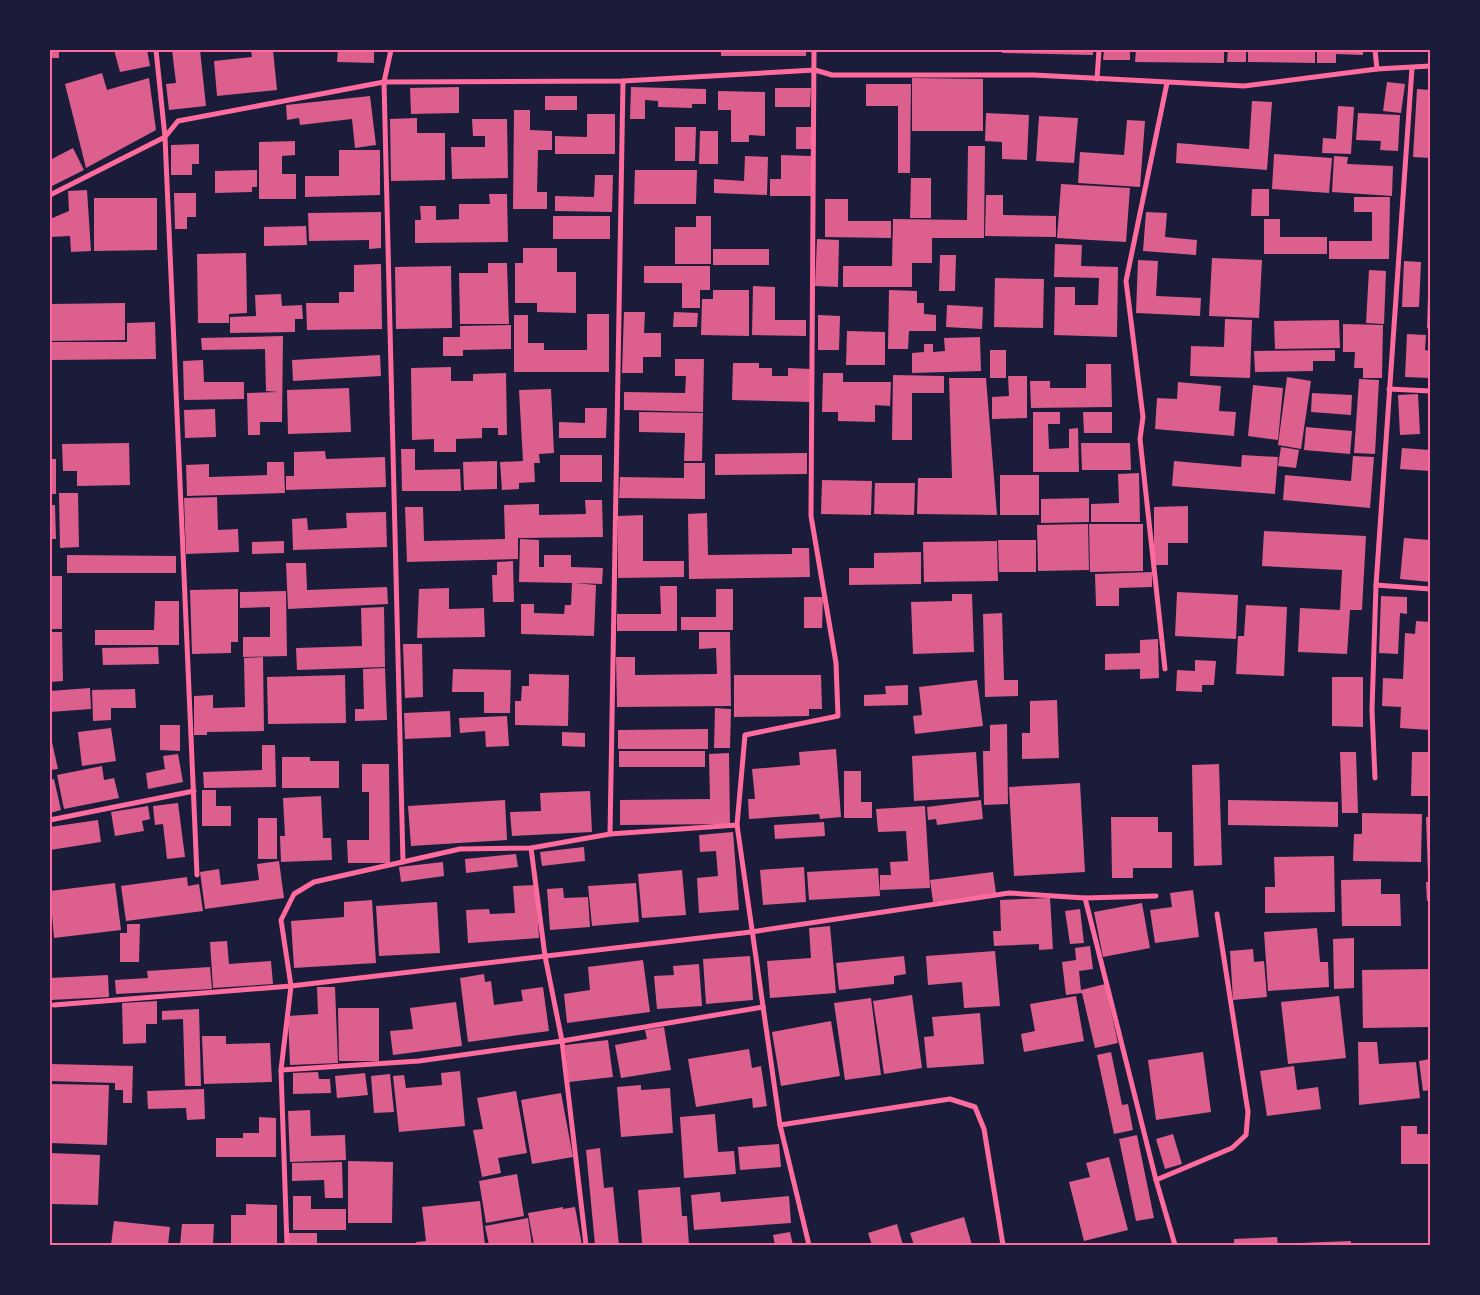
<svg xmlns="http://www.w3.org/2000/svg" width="1480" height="1295" viewBox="0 0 1480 1295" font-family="'PT Sans',sans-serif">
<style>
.building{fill:#dd5f8e}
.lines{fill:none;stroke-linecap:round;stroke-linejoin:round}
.minor{stroke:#ff6b9d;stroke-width:5}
.neatline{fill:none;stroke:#ff6b9d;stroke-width:2}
</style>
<rect width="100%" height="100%" fill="#1b1b3a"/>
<g class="building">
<rect x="50" y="50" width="9" height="8"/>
<path d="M114,50H147L150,66L120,72Z"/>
<path d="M172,50H200L206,106L169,110L166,84L176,83Z"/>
<path d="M251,50H273L277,90L217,96L214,61L252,57Z"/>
<path d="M338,50H374V63L337,62Z"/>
<rect x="721" y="50" width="85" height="6"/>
<path d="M1002,50H1093V55L1002,53Z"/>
<path d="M1104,50H1130V60H1103Z"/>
<path d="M1136,50H1224V63L1135,62Z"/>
<path d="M1228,50H1246V62H1227Z"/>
<path d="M1248,50H1315V63L1248,62Z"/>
<path d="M1317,50H1363V55L1336,54V63H1317Z"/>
<path d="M102,73L107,90L149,78L156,130L86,168L65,84Z"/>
<path d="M912,78L983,79V131H912Z"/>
<path d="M1387,82L1405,84L1401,113L1383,111Z"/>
<path d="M866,84H911L910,173H898V106H866Z"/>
<path d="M459,87V113L411,114L410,88Z"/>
<path d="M631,87L706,89V104H692V108L658,107V101L645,100V119H630Z"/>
<path d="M775,88H811L810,107H775Z"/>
<path d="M1417,89L1430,90V158L1413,157Z"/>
<path d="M718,91L765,92V136L749,135V142H731V110H718Z"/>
<path d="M370,96L376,145L355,148L352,119L300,125L299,118L287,120L286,105Z"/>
<rect x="545" y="96" width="32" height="14"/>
<path d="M1252,101L1272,102L1267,170L1176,163L1177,143L1249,149Z"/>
<path d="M1338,106L1354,107L1351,154L1322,153L1323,138L1336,139Z"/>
<path d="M514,110H530V130L552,131V150H538L537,192H547V209H513Z"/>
<path d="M986,113L1029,115L1027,160L1002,159V142L985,141Z"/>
<path d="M1358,113L1400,115L1398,151L1380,150L1381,141L1356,140Z"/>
<path d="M587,114H615V154H555V136L587,137Z"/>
<path d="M1039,116L1078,118L1074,163L1036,161Z"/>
<path d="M417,118V133H445V180L391,181L390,119Z"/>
<path d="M472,119H507L508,178L452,179L451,147H485V136H473Z"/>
<path d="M1127,120L1145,121L1140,187L1078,183L1080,152L1124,155Z"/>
<path d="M675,127H696L695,161H675Z"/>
<rect x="796" y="127" width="15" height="22"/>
<path d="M700,131H718V164H699Z"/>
<path d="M295,141V155L282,156V174H296V199H259V142Z"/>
<path d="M199,144V164H192V175H171V145Z"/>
<path d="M968,146H985L984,238H932V263H912V287H843V266H892L893,219L967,220Z"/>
<path d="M73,148L84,170L50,187V160Z"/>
<path d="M339,150H380V195L305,197V176H339Z"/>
<path d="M1274,154L1332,158L1329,193L1272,189Z"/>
<path d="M781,155L811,156V196H770V179H781Z"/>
<path d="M745,156L768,157L767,195L714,193V179L744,181Z"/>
<path d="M1334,156L1348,157L1347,164L1393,166L1392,196L1332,192Z"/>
<path d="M257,170V187H252V192L215,193V171Z"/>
<path d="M635,170H697L696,204H634Z"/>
<path d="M595,175H613L612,212L555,211V196L594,197Z"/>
<path d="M911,178H931V218H910Z"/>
<path d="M1061,184L1130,188L1126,242L1057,238Z"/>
<path d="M1252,189H1269V216H1251Z"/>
<path d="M87,190L91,251L71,252L70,236L50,237V219L69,211L68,191Z"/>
<path d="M174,193H196V217H187V229H175Z"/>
<path d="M489,194H507L508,242L415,243V220H421L420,206H436V220L459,219V204H490Z"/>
<path d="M986,195H1003V215L1056,216V237L985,236Z"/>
<path d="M1354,197H1390L1389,259H1329V241H1372V212H1354Z"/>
<path d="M94,198H157V250L94,251Z"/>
<path d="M825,199H848V221H891V238L825,237Z"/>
<path d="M381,212V248L369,249V240L309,241L308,213Z"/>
<path d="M1146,212L1167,213L1165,237L1197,240L1196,255L1143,251Z"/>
<rect x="553" y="216" width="57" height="23"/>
<path d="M696,216H711V264H675V227H696Z"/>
<path d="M1264,219H1280V237H1327V254H1264Z"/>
<path d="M306,226L307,245L264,246V227Z"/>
<path d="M817,239L839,240L838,287L815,286Z"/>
<path d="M1055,244L1082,245L1081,266L1118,267L1117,337L1054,335L1055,287H1075V305H1098L1099,278L1054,277Z"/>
<path d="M523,248H557V272H576V313L537,312V303H515V263H523Z"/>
<rect x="713" y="249" width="56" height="16"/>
<path d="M246,253L247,313L229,314V323H198L197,254Z"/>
<path d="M940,255H956L955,291H939Z"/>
<path d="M1212,258L1262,260L1259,318L1209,316Z"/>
<path d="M1138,260L1158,261L1156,296L1201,298L1200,316L1136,313Z"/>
<path d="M1404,261L1421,262L1419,307H1402Z"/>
<path d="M488,263H507L509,324H460L459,273H488Z"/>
<path d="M381,264L382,329L307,330L306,303H339V292H354V265Z"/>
<path d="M451,266L452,328L396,329L395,267Z"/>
<path d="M644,266H710V290H700V308H682V283H644Z"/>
<path d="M1369,270L1386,271L1384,324L1366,323Z"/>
<path d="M995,278L1044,279L1043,328L994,327Z"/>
<path d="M753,286L775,287V320H806V336L752,335Z"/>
<path d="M713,290H749V336L701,335L702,299H713Z"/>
<path d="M889,290L917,291V303H924V314L936,315V331H909L908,349H888Z"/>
<path d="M281,294L282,306L302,305L303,319H295V332L230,333V317L256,316L255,295Z"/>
<path d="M1428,295H1430V329L1427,328Z"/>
<path d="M125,303V340L50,341V304Z"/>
<path d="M947,305L983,307L982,329L946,327Z"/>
<path d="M624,312H645L644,333H661V357H643V373H622Z"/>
<path d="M674,312L698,313L697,327H673Z"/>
<path d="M587,314H609V372H514V315H528V343H544V350H587Z"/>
<path d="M818,315L840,316L839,350H818Z"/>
<path d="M1225,319L1252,320L1250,378L1190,376L1191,346L1224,347Z"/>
<path d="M1339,320L1340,348L1275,349L1274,321Z"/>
<path d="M155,322L156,359L51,360V342H127V323Z"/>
<path d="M1343,324L1383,325L1382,378H1363V368H1354L1355,352H1343Z"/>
<path d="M511,325V349L463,350V356H443V337H460V326Z"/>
<path d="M847,331L885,332V365H846Z"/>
<path d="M1407,334L1426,335L1425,350L1430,351V378L1405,377Z"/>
<path d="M283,336L282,422H260V435H248L247,393L278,392L266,391L265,349L202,350L201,338Z"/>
<path d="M980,337L981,371L912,373V353L924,352V344H933V352L945,351L944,338Z"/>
<rect x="990" y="350" width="16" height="28"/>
<path d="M1335,350V361H1313V371L1255,372L1254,351Z"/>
<path d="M380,355L381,376L293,381L292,360Z"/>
<path d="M675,359H704L703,412L624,410V392L685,393L686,376H675Z"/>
<path d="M203,360L204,382H244V399L184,400L183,361Z"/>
<path d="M733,363H759V368H772V376H788V368L811,369L810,402L732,400Z"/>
<path d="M1086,364H1111L1112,407L1031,408L1030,381H1050V388H1086Z"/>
<path d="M451,367V381H473V374L506,373L507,435H498V428H482V438L456,439V452H434V439L412,440L411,368Z"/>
<path d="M823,373H843V382H891L890,406L875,405V422L838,421V412H822Z"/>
<path d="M893,375L944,376V393H912V440H892Z"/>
<path d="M1008,376H1027V418L992,419V397L1009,396Z"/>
<path d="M1287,377L1311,381L1301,449L1278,445Z"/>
<path d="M949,378H986L997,515L917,514L918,478H952Z"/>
<path d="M1359,379L1379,380L1375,454L1354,453Z"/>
<path d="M1178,382L1221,386L1219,411L1236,412L1234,436L1155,429L1157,398L1177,399Z"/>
<path d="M1253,385L1283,388L1278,440L1248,436Z"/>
<path d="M349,388L351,432L288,434L287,390Z"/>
<path d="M551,389L554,453L539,454L540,463H534L535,482L519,483V489L502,490L500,462L523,461L519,390Z"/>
<path d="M1312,393L1352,395L1351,415L1311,412Z"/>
<path d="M1418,394L1420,434L1400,435L1398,395Z"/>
<path d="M585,408H607L606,438H559V422L585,423Z"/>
<path d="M215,409L216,437L185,438L184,410Z"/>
<path d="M639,412L703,413L702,461H684L685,433L639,432Z"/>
<path d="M1033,412H1060V424H1048L1049,449L1069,448V429L1078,428L1079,472H1033Z"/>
<path d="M1083,412H1112V433H1084Z"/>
<path d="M1306,427L1352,431L1350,454L1304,450Z"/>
<path d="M129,443L130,485L77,486V471H63L62,444Z"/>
<path d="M1081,443H1130L1131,470H1082Z"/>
<path d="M1281,447L1299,450L1296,468L1278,466Z"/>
<path d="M1402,448L1430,450V471L1400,469Z"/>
<path d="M401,449H415V470L460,469L461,491H402Z"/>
<path d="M325,451L326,459L385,457L386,487L286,490V476H294V452Z"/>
<path d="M807,453V474L715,475V454Z"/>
<rect x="560" y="455" width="42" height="27"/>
<path d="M1242,455L1278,457L1275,494L1172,486L1174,461L1241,467Z"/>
<path d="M1353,456L1374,457L1370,508L1283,500L1285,475L1351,481Z"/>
<rect x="50" y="459" width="6" height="35"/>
<path d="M497,461V489L464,490L463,462Z"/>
<path d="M267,462H284L285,493L187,496L186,465L209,464V477L267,475Z"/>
<path d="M684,463H705V499L619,498L620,477L684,478Z"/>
<path d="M1139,473L1140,522H1091V504L1119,503L1118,474Z"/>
<rect x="1000" y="475" width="39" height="40"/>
<path d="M822,480L872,481L871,515L821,514Z"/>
<path d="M875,483H915L914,515L874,514Z"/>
<path d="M59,493H78L79,547L60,548Z"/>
<path d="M217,497L218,530L238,529L239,552L186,554L184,498Z"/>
<path d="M1089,498V522L1041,523V499Z"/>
<path d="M585,500H602L603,537L518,538V559L407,562L405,507H423L424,541L505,539L504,505L539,504V515L586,514Z"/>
<path d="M50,505H55L56,539H50Z"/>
<path d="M1188,506V543H1168V565H1154V507Z"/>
<path d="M386,512L387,547L293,550L292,519L307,518L308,530L347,528L346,513Z"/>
<path d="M707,513L708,555L792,554V548H809L810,577L689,579L688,514Z"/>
<path d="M643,515V561H684V577L618,578V516Z"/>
<path d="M1088,524L1089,570L1038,571L1037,525Z"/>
<path d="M1089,524H1143V571L1090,572Z"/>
<path d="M1264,531L1366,536L1362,610H1350L1347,654L1298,652L1300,608L1340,610L1342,570L1262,566Z"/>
<path d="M1404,538L1430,540V582L1400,579Z"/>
<path d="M520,539L539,540V567H544V555H571V567L603,568L602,584L575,583L596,585L594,636L521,634V604H534V613L564,614L565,605H571L572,583L519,582Z"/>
<path d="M998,540H1036V572H999Z"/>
<path d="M284,541V553L252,554V542Z"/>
<path d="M997,541L998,581L924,582L923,542Z"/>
<path d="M921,552V584L849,585V568H874V553Z"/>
<path d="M67,555L176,556V573H67Z"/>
<path d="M513,561L514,602H493L492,575H497V562Z"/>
<path d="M286,563H306L307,590L387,587L388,604L288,609Z"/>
<path d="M1152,572V587L1119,588V606H1096L1095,574Z"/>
<rect x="50" y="576" width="12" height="53"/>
<path d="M660,586H677V631H617V614H661Z"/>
<path d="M449,588V609L484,608L485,637L417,638L419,589Z"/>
<path d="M238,589V642H231V653L192,654L190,590Z"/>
<path d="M716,589H733V630H681V617H716Z"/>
<path d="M286,591L287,656L243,657V637H270V607L240,608V592Z"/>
<path d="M1177,592L1238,595L1236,639L1175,636Z"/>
<path d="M952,594H972L974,652L913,654L911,602L952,601Z"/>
<path d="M1381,596L1407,597V614L1400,613L1398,654L1379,653Z"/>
<path d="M804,597H823L822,628H804Z"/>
<path d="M155,601H179V645H95V630H154Z"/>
<path d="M1246,605L1287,607L1284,676L1236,674L1238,636H1244Z"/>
<path d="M384,607L385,667L297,670L296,648L362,646L361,608Z"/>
<path d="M1002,613L1004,680H1018V696L985,697L983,614Z"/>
<path d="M1416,621L1430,622V730L1400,728L1401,707L1382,706L1383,678L1403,679L1405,633L1415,634Z"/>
<path d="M50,632H62L63,681L50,682Z"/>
<path d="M699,632H730L731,706L617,707L616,657H635V675L717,674L716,648L699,649Z"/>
<path d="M1158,639L1159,678L1140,679V669L1105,670V654L1140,653V640Z"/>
<path d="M403,644H422L423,697L405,698Z"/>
<path d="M158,647L159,664L103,665L102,648Z"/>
<path d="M263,657L264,731L207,732V735H194V696L213,695V708L245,707L244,658Z"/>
<path d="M1195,660L1216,661L1214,685H1202V692L1176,691L1177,670L1195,671Z"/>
<path d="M385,668L387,720L355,721V709H364L363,669Z"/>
<path d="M453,669L511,670L510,713H484V692H452Z"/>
<path d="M529,674L569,675L568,726L515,725V701H521L522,686H529Z"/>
<path d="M345,675L346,723L268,724L267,677Z"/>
<path d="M734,675H821L822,709H809V716L734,717Z"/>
<path d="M1332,677H1363V727L1332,726Z"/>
<path d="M977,680L983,726L915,734L913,716L922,715L919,687Z"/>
<path d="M908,685V705L864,706V695L886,694L885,686Z"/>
<path d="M90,688L91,709L50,712V691Z"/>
<path d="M135,689L136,708H111V720L93,721L92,690Z"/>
<path d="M1057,700L1059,758L1022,759V733H1030V701Z"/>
<path d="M715,708L731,709L730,748H714Z"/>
<path d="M450,711L451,737L405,739L404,713Z"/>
<path d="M507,716L509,746L486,747L485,731L460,733L459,718Z"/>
<path d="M1007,724L1008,804L984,805L983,751H990V725Z"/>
<path d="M160,725H180V751L160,750Z"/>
<path d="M111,728L116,761L82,766L78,732Z"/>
<path d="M708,729V749H618V730Z"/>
<path d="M562,732L585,733V747L562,746Z"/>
<path d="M50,733L58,769L50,770Z"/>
<path d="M262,745H275L276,787L204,788L203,772L262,770Z"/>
<path d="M836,749L841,817L820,819L819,814L749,819L748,799H755L752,769L800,765L799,752Z"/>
<rect x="619" y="751" width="86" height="16"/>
<path d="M976,752L979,797L914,801L912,756Z"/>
<path d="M1340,752H1356L1358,813H1342Z"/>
<path d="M1412,752H1430V796H1411Z"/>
<path d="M729,753L730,824L620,825V800L710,799L709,754Z"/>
<path d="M178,754L183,782L148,789L146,773L165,769L163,756Z"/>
<path d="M282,757H310V761H339V788H282Z"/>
<path d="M362,764H389L390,863H348L347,840H369V792H362Z"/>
<path d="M1219,764L1222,865L1194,866L1192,765Z"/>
<path d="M102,766L104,780L114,778L119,798L64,809L57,775Z"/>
<path d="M844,771H861V802H872V818H844Z"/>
<path d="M54,779L61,810L50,813V780Z"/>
<path d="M1080,783L1085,872L1014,876L1009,787Z"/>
<path d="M202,790H216V806H231V826H202Z"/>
<path d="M590,791L592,832L512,836L510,812L541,811L540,793Z"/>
<path d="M321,796L323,838H331L332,860L281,862L280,836H285L283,798Z"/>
<path d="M505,800L507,840L411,846L408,806Z"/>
<path d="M981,800L983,819L937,825L936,819L928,820L927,807Z"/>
<path d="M1228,800L1338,802V827L1228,825Z"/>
<path d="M178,803L185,857L167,859L163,824L155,825L153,806Z"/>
<path d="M148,806L150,819L142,821L144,831L115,836L111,812Z"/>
<path d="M925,806L930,888L880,890V875H891L890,862L908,861L906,831L878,832L876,809Z"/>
<path d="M1362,813L1422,814L1421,862L1353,861L1354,834H1362Z"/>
<path d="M1111,817H1158V832H1172V868H1133V878H1112Z"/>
<path d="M1426,817H1430V874H1428Z"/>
<rect x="258" y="818" width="19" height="41"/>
<path d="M98,820L101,842L50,850V827Z"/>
<path d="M824,822L825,836L775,839L774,825Z"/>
<path d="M733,832L739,910L699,913L697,878L718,876L716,851L700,852L699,835Z"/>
<path d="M584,847L585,861L542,866L540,852Z"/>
<path d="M516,854L518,867L466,873L465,859Z"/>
<path d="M1334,856L1335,912L1265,913V887H1275L1274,857Z"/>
<path d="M279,861L284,898L205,909L200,872L219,869L221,885L259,880L257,864Z"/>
<path d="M443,862L444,876L401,882L399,867Z"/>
<path d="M804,867L806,902L763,905L760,870Z"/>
<path d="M878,868L880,896L809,900L807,872Z"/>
<path d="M682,870L686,915L642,918L638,874Z"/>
<path d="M993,872L996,893L933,902L930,880Z"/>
<path d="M187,877L188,886L199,884L203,911L126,921L121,886Z"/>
<path d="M1381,879V894H1400L1401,926H1342L1341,880Z"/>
<path d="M1426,882H1430V901H1427Z"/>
<path d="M115,883L121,930L54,938L50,891Z"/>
<path d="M636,883L639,922L592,926L588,886Z"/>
<path d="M536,885L539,938L468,943L466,910L489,909L490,914L515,913L513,886Z"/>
<path d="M563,888L564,898L588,897L590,927L550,930L547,889Z"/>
<path d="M1193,890L1199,937L1155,943L1150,910L1172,907L1170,893Z"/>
<path d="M1050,898L1053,949L1039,950V944L994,946L993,931H1001L1000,900Z"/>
<path d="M372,900L376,963L294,968L291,921L344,917V902Z"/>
<path d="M437,902L440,953L379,956L376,906Z"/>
<path d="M1142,903L1150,948L1103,957L1094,912Z"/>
<path d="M1080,909L1084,943L1070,944L1065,911Z"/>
<path d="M127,924H140L139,962H120V933H127Z"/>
<path d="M830,926L836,993L770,998L767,961L811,958L809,928Z"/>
<path d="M1317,928L1320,962H1328L1329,987L1268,991L1264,932Z"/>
<path d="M1354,938V988L1334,989L1333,939Z"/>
<path d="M227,941L229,964L271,961L273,984L213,988L210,942Z"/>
<path d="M1090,946L1093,969L1079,971L1081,990L1105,984L1118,1043L1095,1048L1082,993L1066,995L1062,962L1076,960L1075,948Z"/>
<path d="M1253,949L1254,962L1264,961L1267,997L1233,1000L1230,951Z"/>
<path d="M995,951L1000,1006L964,1008L962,982L928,985L926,956Z"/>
<path d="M750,956L753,1000L706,1004L703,959Z"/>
<path d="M904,956L906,974L894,976V984L839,990L836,963Z"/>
<path d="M643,960L650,1012L567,1023L564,994L590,990L588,967Z"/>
<path d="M699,964L702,1006L657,1009L654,976L674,975L673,966Z"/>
<path d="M210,967L212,989L116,994L115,980L148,978L147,971Z"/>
<path d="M1430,969V1027L1363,1028L1362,970Z"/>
<path d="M484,974L485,982L491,981L494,1005L523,1001L521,990L543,987L549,1031L468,1042L460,978Z"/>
<path d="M108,975L109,997L50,1000V978Z"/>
<path d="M317,987H335L338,1063L290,1065L288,1016L318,1014Z"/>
<path d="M912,995L922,1068L884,1074L873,1001Z"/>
<path d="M1076,996L1084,1041L1024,1052L1021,1034L1035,1031L1030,1004Z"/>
<path d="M1339,996L1346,1058L1288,1064L1281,1002Z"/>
<path d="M871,998L881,1075L845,1080L834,1003Z"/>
<path d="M157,1001V1024H146V1043L123,1044L122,1003Z"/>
<path d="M456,1002L462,1046L393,1055L390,1031L413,1029L410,1008Z"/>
<path d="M338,1008H379V1061H339Z"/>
<path d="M199,1009L201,1086H185L183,1019L162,1020V1011Z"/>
<path d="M980,1013L984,1064L927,1068L924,1037L934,1036L932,1017Z"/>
<path d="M831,1021L840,1076L781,1086L772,1032Z"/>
<path d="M664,1027L671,1070L621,1078L615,1045L647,1039L645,1030Z"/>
<path d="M202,1036H226V1044L270,1043L272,1082L204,1084Z"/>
<path d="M608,1040L613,1077L569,1082L565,1045Z"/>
<path d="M1358,1042H1377L1379,1064L1416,1062L1420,1098L1359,1105Z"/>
<path d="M749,1049L752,1068L761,1066L767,1106L753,1108L752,1098L696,1107L688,1059Z"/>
<path d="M1111,1052L1122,1105L1128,1104L1133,1130L1114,1134L1097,1055Z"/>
<path d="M1203,1052L1211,1112L1156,1120L1148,1060Z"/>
<path d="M1430,1059V1090L1423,1091L1419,1061Z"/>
<path d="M50,1064L133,1066L132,1103H123V1090H115V1083L50,1081Z"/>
<path d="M1294,1066L1297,1090L1318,1087L1321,1109L1267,1116L1260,1071Z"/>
<path d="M460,1071L465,1126L399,1132L393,1076L404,1075L406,1088L442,1085L441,1073Z"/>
<path d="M318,1072L319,1079H330L331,1093L293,1094V1073Z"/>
<path d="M365,1073L368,1095L337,1098L335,1076Z"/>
<path d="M390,1074L394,1112L374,1113L371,1076Z"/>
<path d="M50,1084L109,1085L107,1145L50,1143Z"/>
<path d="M641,1085V1090L670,1088L673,1133L621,1137L617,1087Z"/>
<path d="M204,1089L205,1119L187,1120L186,1108L148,1109L147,1091Z"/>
<path d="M516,1091L527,1153L498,1158L501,1173L482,1177L473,1130L483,1129L477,1098Z"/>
<path d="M561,1093L573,1157L532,1164L521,1100Z"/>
<path d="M310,1110L311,1136L345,1135L346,1160L290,1162L288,1111Z"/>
<path d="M715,1114L718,1152L734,1151L736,1174L684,1178L680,1117Z"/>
<path d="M259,1117L276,1118V1157H216V1138H243V1133H259Z"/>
<path d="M1401,1126H1417V1134H1430V1164H1401Z"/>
<path d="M1173,1134L1182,1164L1165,1169L1156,1139Z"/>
<path d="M1137,1135L1154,1218L1136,1221L1119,1139Z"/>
<path d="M779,1144L781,1167L740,1170L738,1147Z"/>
<path d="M600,1148L604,1188L613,1187L619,1245H595L586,1150Z"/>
<path d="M50,1153L100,1155L98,1205L50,1204Z"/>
<path d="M1109,1157L1128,1230L1084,1241L1069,1182L1090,1177L1086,1163Z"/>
<path d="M348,1161L393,1162L392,1223H348Z"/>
<path d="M342,1162L343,1198H325L324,1180L292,1181V1163Z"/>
<path d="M517,1174L524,1216L486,1223L479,1181Z"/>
<path d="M680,1187L682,1216H687L689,1245H637L642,1243L638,1190Z"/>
<path d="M720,1192L721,1202L789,1196L791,1223L694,1230L691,1195Z"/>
<path d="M293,1196H311V1209H346V1230H293Z"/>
<path d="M480,1201L485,1245H417L416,1242L426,1241L422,1207Z"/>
<path d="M246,1204L277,1205V1245H231V1215H246Z"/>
<path d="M563,1207V1209L575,1207L582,1245H534L528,1213Z"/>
<path d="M964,1217L972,1245H914L910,1233Z"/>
<path d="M528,1218L532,1245H489L485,1226Z"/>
<path d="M114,1221L170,1227L168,1245H111Z"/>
<path d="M182,1224H214L213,1244L180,1245Z"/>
<path d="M897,1224L903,1245H872L868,1233Z"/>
<path d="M790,1232L793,1245H775L773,1235Z"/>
<rect x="289" y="1233" width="28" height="12"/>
<path d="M1277,1237L1278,1245H1234V1239Z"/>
<path d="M1351,1241V1245H1299V1243Z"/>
</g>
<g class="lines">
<g class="minor">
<path d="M156,50L165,137L197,875"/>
<path d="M391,50L384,82L403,862"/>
<path d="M1375,50L1377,69"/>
<path d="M1097,79L1099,50"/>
<path d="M50,195L165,137L178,121L384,82L623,81L815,70L832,75H1034L1244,86L1377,69L1430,66"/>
<path d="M1389,389L1430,391"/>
<path d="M1376,585L1430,589"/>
<path d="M1165,669L1140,439L1143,417L1126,281L1167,83"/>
<path d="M1375,778L1372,710L1376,585L1412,68"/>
<path d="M50,820L194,791"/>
<path d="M737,825L780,1125L809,1245"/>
<path d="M610,834L623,81"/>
<path d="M531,848L545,956L562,1041L586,1245"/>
<path d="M1085,898L1156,1180"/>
<path d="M54,1005L291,986L751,932L1009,893L1085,898L1156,896"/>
<path d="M281,1070L419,1061L562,1041L763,1007"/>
<path d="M780,1125L950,1099L975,1107L984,1129L1003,1245"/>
<path d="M287,1245L281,1070L291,986L281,920L294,894L314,882L460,849L531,848L610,834L737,825L745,735L838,716L836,663L811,516L814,50"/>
<path d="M1175,1245L1156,1180L1232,1148L1246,1135L1248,1112L1217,914"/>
</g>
</g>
<rect width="1480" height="1295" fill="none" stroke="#1b1b3a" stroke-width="102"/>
<rect x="51" y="51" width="1378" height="1193" class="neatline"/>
</svg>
